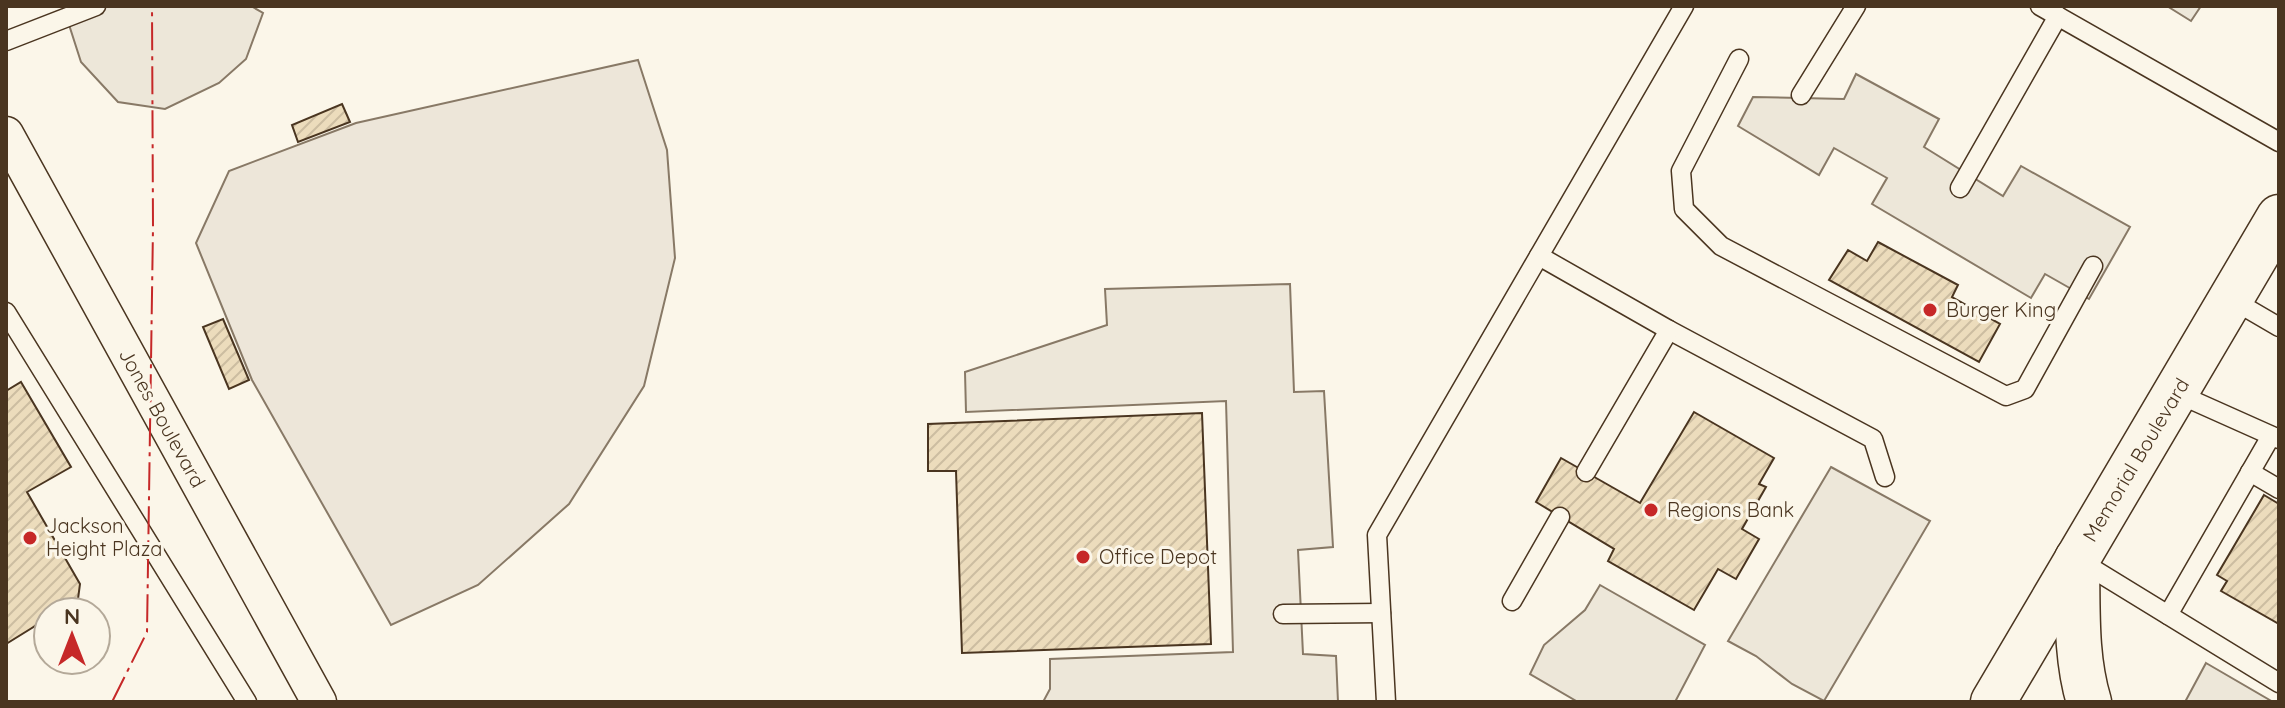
<svg xmlns="http://www.w3.org/2000/svg" width="2285" height="708" viewBox="0 0 2285 708" font-family="Quicksand,sans-serif">
<style>
.park{fill:#ede6d9;stroke:#887966;stroke-width:2}
.parking{fill:#ede7d9;stroke:#887966;stroke-width:2}
.building{fill:url(#building-hatch);stroke:#4a3520;stroke-width:2}
.lines{fill:none;stroke-linecap:round;stroke-linejoin:round}
.service-casing{stroke:#4a3520;stroke-width:21}
.minor-casing{stroke:#4a3520;stroke-width:37}
.primary-casing{stroke:#4a3520;stroke-width:47}
.service{stroke:#fbf6e9;stroke-width:18}
.minor{stroke:#fbf6e9;stroke-width:34}
.primary{stroke:#fbf6e9;stroke-width:44}
.power{stroke:#c62828;stroke-width:2;stroke-dasharray:28 6 4 6;stroke-linecap:butt}
.poi-dot{fill:#c62828;stroke:#fbf6e9;stroke-width:3}
.labels{text-anchor:middle;stroke-width:6;stroke-linejoin:round;paint-order:stroke}
.poi-label{font-size:20px;fill:#4a3520;stroke:#fbf6e9;text-anchor:start}
.street-label{font-size:20px;fill:#4a3520;stroke:#fbf6e9}
</style>
<defs>
<pattern id="building-hatch" width="6" height="6" patternUnits="userSpaceOnUse" patternTransform="scale(2)"><rect width="6" height="6" fill="#ecdcbc"/><path d="M-1 1l2-2M0 6l6-6M5 7l2-2" fill="none" stroke="#ccbda1"/></pattern>
</defs>
<rect width="100%" height="100%" fill="#fbf6e9"/>
<path class="park" d="M638,60L667,150L675,258L644,386L569,504L478,585L391,625L252,380L196,243L229,171L356,123Z"/>
<g class="parking">
<path d="M63,6H251L263,13L246,59L219,83L165,109L118,102L81,62Z"/>
<path d="M2167,6H2201L2191,21Z"/>
<path d="M1856,74L1939,119L1924,147L2003,196L2021,166L2130,227L2089,299L2045,274L2031,298L1872,204L1887,178L1834,148L1819,175L1738,126L1753,97L1844,99Z"/>
<path d="M1290,284L1294,392L1324,391L1333,547L1298,550L1303,654L1336,656L1338,702H1043L1050,689V659L1233,652L1226,401L966,412L965,372L1107,325L1105,289Z"/>
<path d="M1831,467L1930,521L1824,701L1792,684L1756,656L1728,641Z"/>
<path d="M1600,585L1705,645L1675,702H1578L1530,674L1544,645L1585,610Z"/>
<path d="M2206,663L2273,702H2185Z"/>
</g>
<g class="building">
<path d="M342,104L350,122L298,142L292,125Z"/>
<path d="M1878,242L1958,285L1952,297L2000,324L1979,362L1829,280L1848,250L1867,261Z"/>
<path d="M223,319L249,380L229,389L203,327Z"/>
<path d="M21,382L71,467L27,492L80,584L78,599L57,612H48V618L6,644V391Z"/>
<path d="M1694,412L1774,458L1759,484L1766,487L1742,529L1759,539L1736,579L1718,569L1694,610L1608,561L1614,549L1536,502L1561,458L1640,503Z"/>
<path d="M1202,413L1211,644L962,653L956,471H928V424Z"/>
<path d="M2264,495L2279,504V624L2221,591L2227,581L2217,575Z"/>
</g>
<g class="lines">
<defs>
<g id="service">
<path d="M2040,6L2279,142"/>
<path d="M6,41L96,6"/>
<path d="M1739,59L1681,171L1684,209L1721,246L2006,396L2025,389L2093,266"/>
<path d="M1801,95L1856,6"/>
<path d="M1960,188L2058,16"/>
<path d="M1539,256L1669,330L1873,439L1885,477"/>
<path d="M2231,299L2279,327"/>
<path d="M6,312L247,702"/>
<path d="M2176,393L2279,439"/>
<path d="M1586,472L1669,330"/>
<path d="M2250,472L2279,489"/>
<path d="M2080,561L2279,683"/>
<path d="M1512,601L1560,517"/>
<path d="M1283,614L1381,613"/>
<path d="M2168,615L2271,436"/>
<path d="M1386,702L1377,535L1684,6"/>
</g>
<path id="minor" d="M6,134L319,702"/>
<g id="primary">
<path d="M2077,559C2078,607 2075,656 2089,702"/>
<path d="M1993,702L2279,217"/>
</g>
</defs>
<use href="#service" class="service-casing"/>
<use href="#minor" class="minor-casing"/>
<use href="#primary" class="primary-casing"/>
<use href="#service" class="service"/>
<use href="#minor" class="minor"/>
<use href="#primary" class="primary"/>
<path class="power" d="M112,702L147,632L153,227L152,6"/>
</g>
<g class="poi-dot">
<circle cx="1930" cy="310" r="8"/>
<circle cx="1651" cy="510" r="8"/>
<circle cx="30" cy="538" r="8"/>
<circle cx="1083" cy="557" r="8"/>
</g>
<g class="labels">
<g class="poi-label">
<text x="1946" y="317">Burger King</text>
<text x="1667" y="517">Regions Bank</text>
<text x="46" y="533">Jackson<tspan x="46" dy="23">Height Plaza</tspan></text>
<text x="1099" y="564">Office Depot</text>
</g>
<g class="street-label">
<text transform="translate(162 418) rotate(61)" y="7">Jones Boulevard</text>
<text transform="translate(2136 460) rotate(-59)" y="7">Memorial Boulevard</text>
</g>
</g>
<rect width="2285" height="708" fill="none" stroke="#4a3520" stroke-width="16"/>
<g transform="translate(72 636)"><circle r="38" fill="#fbf6e9" stroke="#b4a999" stroke-width="2"/>
<path d="M0-6L14 30L0 20L-14 30Z" fill="#c62828"/>
<text y="-12" font-size="22" font-weight="bold" text-anchor="middle" fill="#4a3520">N</text>
</g>
</svg>
